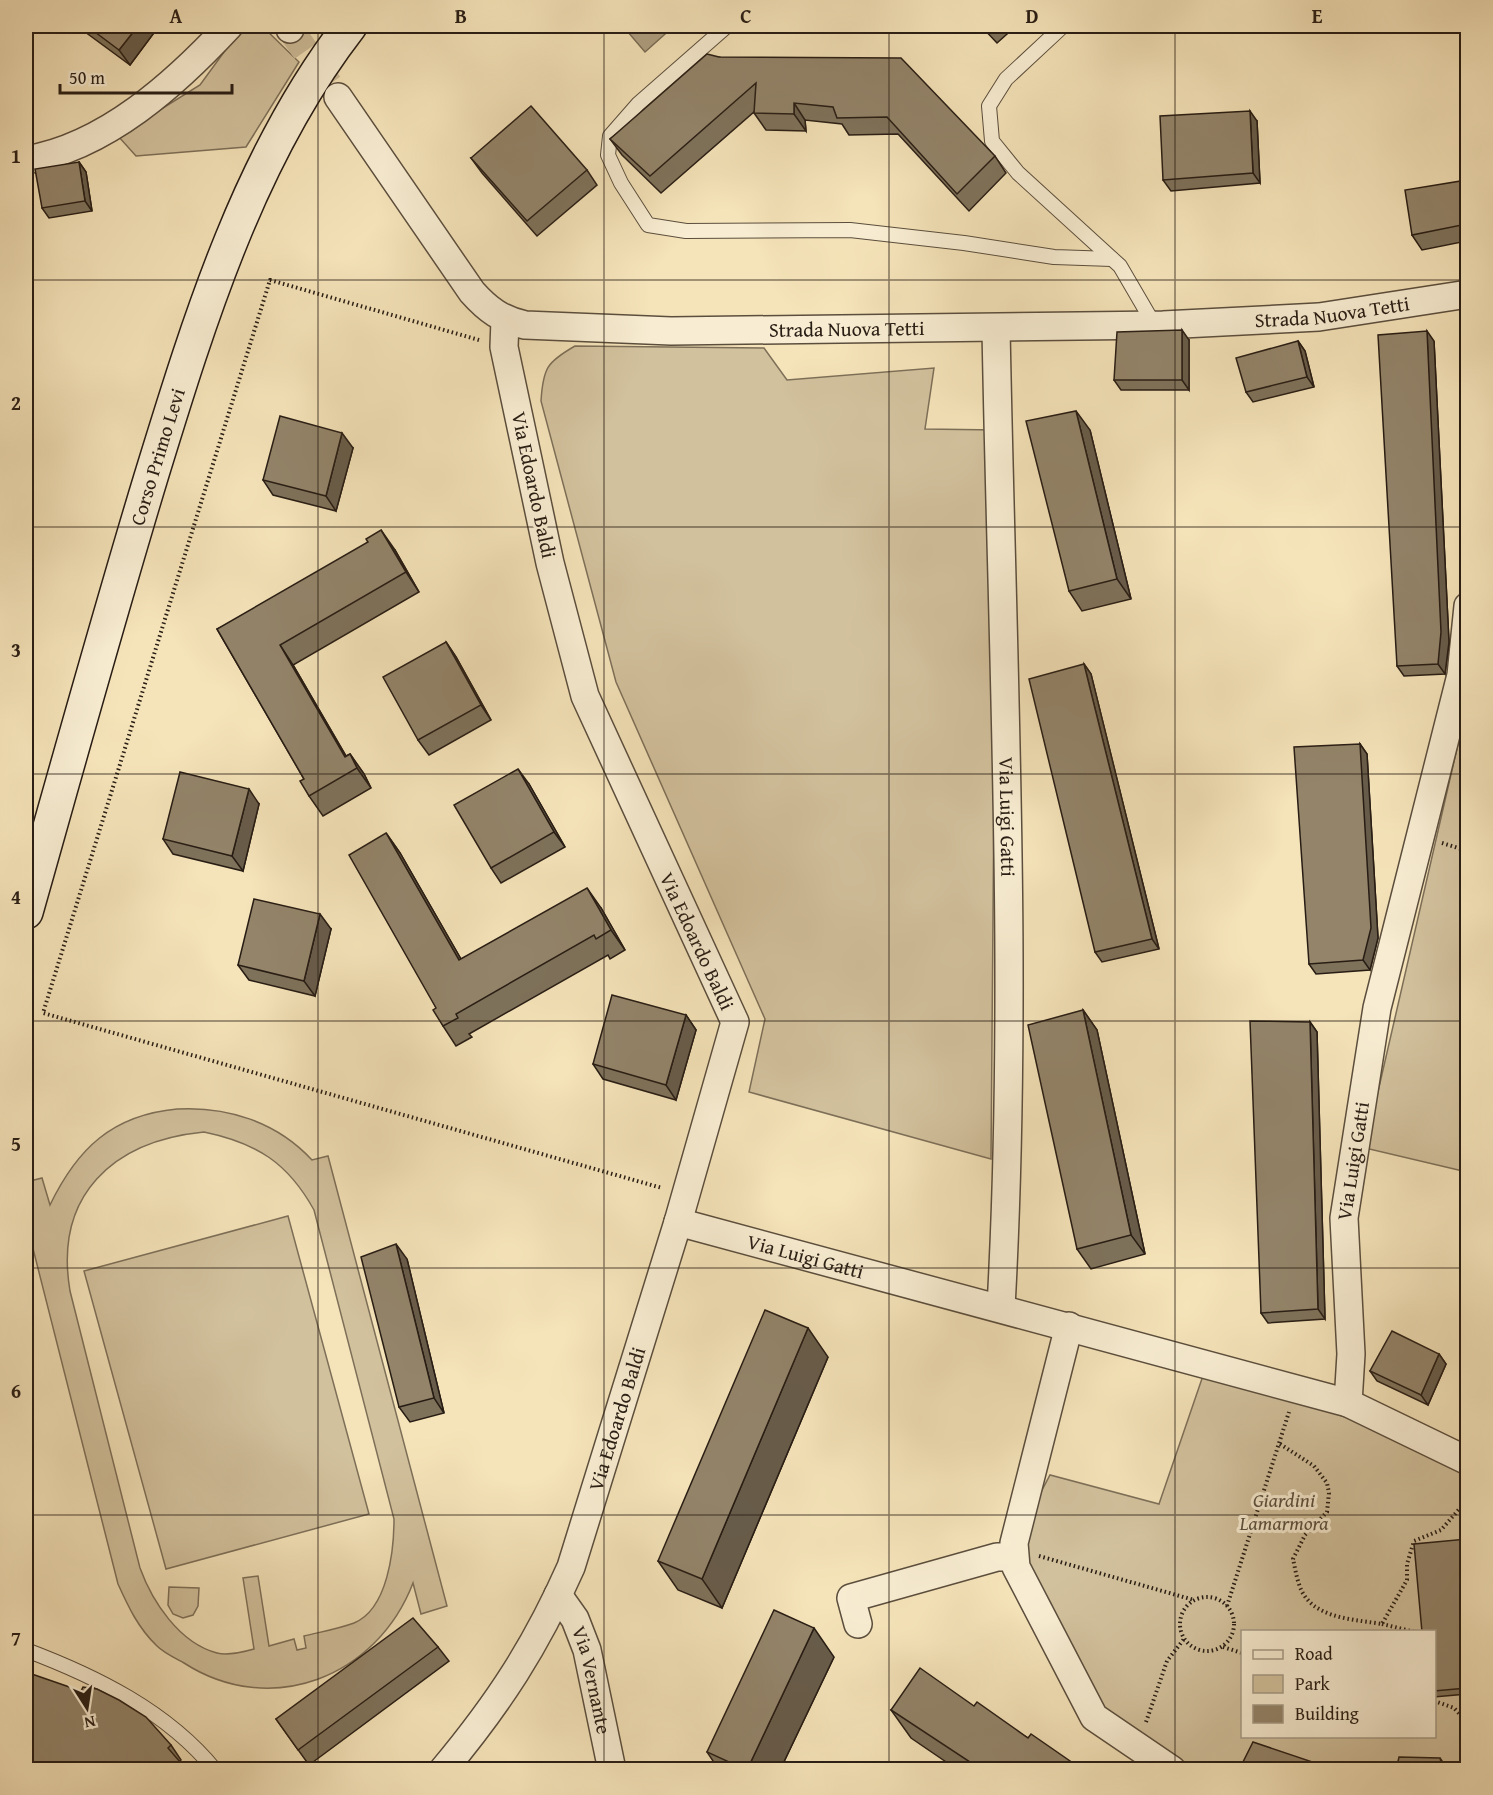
<svg xmlns="http://www.w3.org/2000/svg" width="1493" height="1795" viewBox="0 0 1493 1795" font-family="'Gentium Book Plus',serif">
<style>
.green{fill:#d2c19d;stroke:#7d6f58;stroke-width:1.5;fill-rule:evenodd}
.water{fill:#afa081;stroke:#796c55;stroke-width:1.5}
.lines{fill:none;stroke-linecap:round;stroke-linejoin:round}
.street-tunnel{stroke:#ccbb98;stroke-width:27;stroke-dasharray:27 14;stroke-linecap:butt}
.lane-casing{stroke:#5b4e3d;stroke-width:16}
.street-casing{stroke:#5b4e3d;stroke-width:30}
.secondary-casing{stroke:#281d14;stroke-width:36}
.path{stroke:#281d14;stroke-width:4;stroke-dasharray:1.5 3;stroke-linecap:butt}
.lane{stroke:#f8edd2;stroke-width:14}
.street{stroke:#f8edd2;stroke-width:27}
.secondary{stroke:#f8edd2;stroke-width:33}
.wall{fill:#7e725b;stroke:#281d14;stroke-width:1.5}
.shaded-wall{fill:#675c4a;stroke:#281d14;stroke-width:1.5}
.building{fill:#93846a;stroke:#281d14;stroke-width:1.5}
.grid{fill:none;stroke:#281d14;stroke-width:1.5;stroke-opacity:0.55}
.labels{text-anchor:middle;stroke-width:6;stroke-linejoin:round;paint-order:stroke}
.street-label{font-size:20px;fill:#281d14;stroke:#f8edd2}
.park-label{font-size:20px;font-style:italic;fill:#5b4e3d;stroke:#f8edd2}
.neatline{fill:none;stroke:#281d14;stroke-width:2}
.grid-label{font-size:20px;text-anchor:middle;font-weight:bold;fill:#281d14}
</style>
<rect width="100%" height="100%" fill="#f5e3b9"/>
<filter id="stains"><feTurbulence type="fractalNoise" baseFrequency=".00333" numOctaves="4"/><feColorMatrix values="0 0 0 0 .2 0 0 0 0 .09 0 0 0 0 .02 0 0 0 .5 -.17"/></filter>
<radialGradient id="worn" r=".72"><stop offset=".6" stop-color="#630" stop-opacity="0"/><stop offset="1" stop-color="#630" stop-opacity=".3"/></radialGradient>
<g class="green">
<path d="M243,26H262L299,62L246,147L136,156L118,136L200,85Z"/>
<path d="M575,346L764,348L787,380L934,368L925,429L997,430L991,1159L749,1092L765,1019L616,682L541,401C543,368 547,362 575,346Z"/>
<path d="M1464,718L1468,719L1467,1172L1365,1148Z"/>
<path d="M177,1109C227,1106 277,1122 312,1160L328,1156L447,1606L421,1614L413,1583C377,1677 271,1719 184,1663C175,1658 164,1653 157,1646C138,1628 128,1606 118,1584L26,1221V1182L42,1178L50,1205C77,1149 112,1115 177,1109ZM204,1132C257,1143 288,1163 314,1210L394,1519C394,1550 388,1609 354,1623C338,1629 320,1632 304,1636L306,1648L297,1650L294,1639L269,1646L258,1576L243,1578L254,1649C243,1652 228,1656 217,1653C179,1643 152,1601 140,1568L70,1291C54,1196 112,1141 204,1132Z"/>
<path d="M288,1216L369,1514L166,1569L84,1271Z"/>
<path d="M1207,1364L1467,1461V1769H1188L1089,1707L1014,1543L1050,1475L1159,1504ZM1242,1632H1434V1736H1242Z"/>
<path d="M169,1587L199,1588L198,1606L193,1615L183,1618L173,1614L168,1605Z"/>
</g>
<path class="water" d="M634,26H674L645,52L627,31Z"/>
<g class="lines">
<path class="street-tunnel" d="M290,29L338,97"/>
<defs>
<g id="lane">
<path d="M727,26L638,104L610,136L608,155L621,183L648,225L686,231L850,230L964,243L1054,257L1112,259"/>
<path d="M1063,26L1006,79L989,106L992,141L1018,173L1120,266L1155,326"/>
<path d="M26,1650C95,1676 167,1711 215,1770"/>
</g>
<g id="street">
<path d="M289,26L290,29"/>
<path id="s1" d="M338,97L472,292C488,310 502,320 525,325L671,331L1163,325L1319,317L1468,294"/>
<path d="M26,160C106,147 176,83 229,26"/>
<path id="s2" d="M996,328C1002,654 1019,981 1001,1307"/>
<path id="s3" d="M678,1222L1348,1403L1468,1461"/>
<path d="M1069,1326L1014,1543L1016,1567L1094,1717L1172,1770"/>
<path id="s4" d="M1348,1403L1351,1354L1344,1218L1377,1008L1461,675L1468,606"/>
<path id="s5" d="M558,1595L575,1619L587,1650L612,1770"/>
<path d="M858,1624L851,1598L997,1557H1014"/>
<path id="s6" d="M443,1770C499,1703 536,1646 571,1567L678,1222L735,1022L585,696L550,563L504,347L505,320"/>
</g>
<g id="secondary">
<path id="s7" d="M26,912C67,767 107,622 151,477C199,321 249,156 350,26"/>
</g>
</defs>
<use href="#lane" class="lane-casing"/>
<use href="#street" class="street-casing"/>
<use href="#secondary" class="secondary-casing"/>
<g class="path">
<path d="M479,340L270,280L43,1013L662,1188"/>
<path d="M1442,843L1468,851"/>
<path d="M1280,1444L1314,1466L1327,1483L1329,1493L1327,1512L1305,1535L1293,1559C1296,1572 1298,1589 1307,1599C1323,1619 1359,1620 1382,1624L1407,1580V1564L1414,1541L1441,1530L1468,1499"/>
<path d="M1039,1556L1194,1600"/>
<circle cx="1207" cy="1624" r="27"/>
<path d="M1227,1606L1289,1412"/>
<path d="M1382,1624L1415,1632"/>
<path d="M1223,1647L1242,1653"/>
<path d="M1434,1701L1454,1708L1468,1723"/>
<path d="M1146,1722L1167,1661L1184,1639"/>
</g>
<use href="#lane" class="lane"/>
<use href="#street" class="street"/>
<use href="#secondary" class="secondary"/>
</g>
<g class="wall">
<path d="M77,26H159L130,65Z"/>
<path d="M981,26H1016L997,43Z"/>
<path d="M719,57L995,156L1006,173L969,211L898,134L849,135L842,124L805,120L806,131L766,130L754,113V112L661,193L622,155L610,139Z"/>
<path d="M1257,121L1260,183L1171,191L1163,180Z"/>
<path d="M471,158L587,170L597,185L537,236L482,173Z"/>
<path d="M79,162L86,172L92,211L49,218L42,208Z"/>
<path d="M1467,180V241L1422,250L1412,235Z"/>
<path d="M1189,340V390H1121L1114,380Z"/>
<path d="M1298,341L1305,351L1314,387L1253,402L1246,392Z"/>
<path d="M1434,341L1449,642L1445,674L1404,676L1397,666Z"/>
<path d="M1090,430L1131,599L1082,611L1069,591Z"/>
<path d="M353,448L336,511L273,495L263,480Z"/>
<path d="M395,550L419,592L293,665L346,756L350,754L364,774L371,788L323,816L309,796L304,779L217,629Z"/>
<path d="M446,642L456,657L491,720L429,755L418,740Z"/>
<path d="M1084,664L1091,674L1159,949L1102,962L1095,952Z"/>
<path d="M1360,744L1367,754L1378,938L1370,970L1316,974L1309,964Z"/>
<path d="M529,784L565,847L501,883L491,868Z"/>
<path d="M259,804L243,871L173,854L163,839Z"/>
<path d="M386,833L400,853L461,959L601,908L625,950L610,959L608,955L469,1034L472,1037L456,1046L443,1026L436,1008Z"/>
<path d="M331,929L315,996L249,980L238,965Z"/>
<path d="M1083,1010L1097,1030L1145,1254L1091,1269L1077,1249Z"/>
<path d="M686,1015L696,1030L676,1100L603,1079L593,1064Z"/>
<path d="M1310,1022L1317,1032L1325,1319L1268,1323L1261,1313Z"/>
<path d="M407,1259L444,1413L410,1422L399,1407Z"/>
<path d="M1439,1354L1446,1364L1428,1405L1377,1381L1370,1371Z"/>
<path d="M828,1357L722,1608L678,1590L658,1561Z"/>
<path d="M1467,1539V1694L1434,1697V1632Z"/>
<path d="M438,1647L449,1661L309,1765L276,1719Z"/>
<path d="M834,1657L780,1770H719L707,1752Z"/>
<path d="M974,1706L1028,1738L1083,1770H958L911,1738L891,1710Z"/>
<path d="M171,1745L181,1760L180,1761L26,1770Z"/>
</g>
<g class="shaded-wall">
<path d="M138,26H159L130,65L119,50Z"/>
<path d="M794,103L805,120L806,131L794,114Z"/>
<path d="M1250,111L1257,121L1260,183L1253,173Z"/>
<path d="M79,162L86,172L92,211L85,201Z"/>
<path d="M1182,330L1189,340V390L1182,380Z"/>
<path d="M1427,331L1434,341L1449,642L1445,674L1438,664Z"/>
<path d="M1298,341L1305,351L1314,387L1307,377Z"/>
<path d="M1076,411L1090,430L1131,599L1117,579Z"/>
<path d="M342,433L353,448L336,511L326,496Z"/>
<path d="M381,530L395,550L419,592L406,572Z"/>
<path d="M446,642L456,657L491,720L481,705Z"/>
<path d="M280,645L293,665L354,770L345,757Z"/>
<path d="M1084,664L1091,674L1159,949L1152,939Z"/>
<path d="M1360,744L1367,754L1378,938L1370,970L1363,960Z"/>
<path d="M350,754L364,774L371,788L357,768Z"/>
<path d="M518,769L529,784L565,847L554,832Z"/>
<path d="M249,789L259,804L243,871L232,856Z"/>
<path d="M386,833L400,853L473,980L459,960Z"/>
<path d="M587,888L601,908L625,950L611,930Z"/>
<path d="M320,914L331,929L315,996L304,981Z"/>
<path d="M1083,1010L1097,1030L1145,1254L1131,1235Z"/>
<path d="M686,1015L696,1030L676,1100L666,1085Z"/>
<path d="M1310,1022L1317,1032L1325,1319L1318,1309Z"/>
<path d="M396,1244L407,1259L444,1413L434,1398Z"/>
<path d="M808,1328L828,1357L722,1608L702,1579Z"/>
<path d="M1439,1354L1446,1364L1428,1405L1421,1395Z"/>
<path d="M814,1628L834,1657L780,1770H747Z"/>
<path d="M1440,1758L1448,1770H1443Z"/>
</g>
<g class="building">
<path d="M87,26H138L119,50Z"/>
<path d="M707,54L719,57L901,58L995,156L957,194L887,117L837,118L833,107L794,103V114L754,113L756,83L650,176L610,139Z"/>
<path d="M531,106L587,170L527,221L471,158Z"/>
<path d="M1250,111L1253,173L1163,180L1160,116Z"/>
<path d="M79,162L85,201L42,208L35,169Z"/>
<path d="M1467,180V224L1412,235L1405,190Z"/>
<path d="M1182,330V380H1114L1117,332Z"/>
<path d="M1427,331L1441,632L1438,664L1397,666L1378,335Z"/>
<path d="M1298,341L1307,377L1246,392L1236,358Z"/>
<path d="M1076,411L1117,579L1069,591L1026,421Z"/>
<path d="M280,416L342,433L326,496L263,480Z"/>
<path d="M381,530L406,572L280,645L345,757L350,754L357,768L309,796L300,781L304,779L217,629L368,542L366,539Z"/>
<path d="M446,642L481,705L418,740L383,677Z"/>
<path d="M1084,664L1152,939L1095,952L1029,679Z"/>
<path d="M1360,744L1371,928L1363,960L1309,964L1294,747Z"/>
<path d="M518,769L554,832L491,868L454,805Z"/>
<path d="M180,772L249,789L232,856L163,839Z"/>
<path d="M386,833L459,960L587,888L611,930L596,939L594,935L456,1014L458,1018L443,1026L433,1010L436,1008L349,855Z"/>
<path d="M254,899L320,914L304,981L238,965Z"/>
<path d="M612,995L686,1015L666,1085L593,1064Z"/>
<path d="M1083,1010L1131,1235L1077,1249L1028,1025Z"/>
<path d="M1250,1021L1310,1022L1318,1309L1261,1313Z"/>
<path d="M396,1244L434,1398L399,1407L361,1257Z"/>
<path d="M765,1310L808,1328L702,1579L658,1561Z"/>
<path d="M1392,1331L1439,1354L1421,1395L1370,1371Z"/>
<path d="M1467,1539V1688L1434,1691V1632H1422L1414,1544Z"/>
<path d="M774,1610L814,1628L747,1770H736L738,1766L707,1752Z"/>
<path d="M413,1618L438,1647L298,1750L276,1719Z"/>
<path d="M920,1668L974,1706L977,1702L1028,1738L1031,1734L1083,1770H982L891,1710Z"/>
<path d="M26,1672L81,1691L83,1687L97,1689L119,1700L146,1717L171,1745L168,1748L187,1770H26Z"/>
<path d="M1253,1742L1336,1770H1239Z"/>
<path d="M1399,1757L1440,1758L1443,1770H1396Z"/>
</g>
<path class="grid" d="M318,26V1770M604,26V1770M889,26V1770M1175,26V1770M26,280H1468M26,527H1468M26,774H1468M26,1021H1468M26,1268H1468M26,1515H1468"/>
<g class="labels">
<g class="street-label">
<text dy="7" stroke="none"><textPath href="#s1" startOffset="1108">Strada Nuova Tetti</textPath></text>
<text dy="7" stroke="none"><textPath href="#s1" startOffset="622">Strada Nuova Tetti</textPath></text>
<text dy="7" stroke="none"><textPath href="#s7" startOffset="474">Corso Primo Levi</textPath></text>
<text transform="translate(534 485) rotate(78)" y="7">Via Edoardo Baldi</text>
<text dy="7" stroke="none"><textPath href="#s2" startOffset="489">Via Luigi Gatti</textPath></text>
<text transform="translate(697 941) rotate(65)" y="7">Via Edoardo Baldi</text>
<text dy="7" stroke="none"><textPath href="#s4" startOffset="243">Via Luigi Gatti</textPath></text>
<text dy="7" stroke="none"><textPath href="#s3" startOffset="132">Via Luigi Gatti</textPath></text>
<text dy="7" stroke="none"><textPath href="#s6" startOffset="396">Via Edoardo Baldi</textPath></text>
<text dy="7" stroke="none"><textPath href="#s5" startOffset="93">Via Vernante</textPath></text>
</g>
<g class="park-label">
<text x="1284" y="1507">Giardini<tspan x="1284" dy="23">Lamarmora</tspan></text>
</g>
</g>
<rect width="1493" height="1795" fill="none" stroke="#f5e3b9" stroke-width="66"/>
<rect x="1241" y="1630" width="195" height="108" fill="#f8edd2" stroke="#a59a86" stroke-width="1.5"/>
<rect x="1253" y="1650" width="30" height="9" fill="#f8edd2" stroke="#a59a86" stroke-width="1.5"/>
<text x="1295" y="1660" font-size="18" fill="#281d14">Road</text>
<rect x="1253" y="1675" width="30" height="18" fill="#d2c19d" stroke="#a59a86" stroke-width="1.5"/>
<text x="1295" y="1690" font-size="18" fill="#281d14">Park</text>
<rect x="1253" y="1705" width="30" height="18" fill="#93846a" stroke="#a59a86" stroke-width="1.5"/>
<text x="1295" y="1720" font-size="18" fill="#281d14">Building</text>
<g transform="translate(87 1708) rotate(168)" stroke="#f8edd2" stroke-width="4.5" paint-order="stroke">
<path d="M0-4.5L10 22L0 15L-10 22Z" fill="#281d14"/>
<text y="-9" font-size="16" font-weight="bold" text-anchor="middle" fill="#281d14">N</text>
</g>
<path d="M60 84v9h172v-9" fill="none" stroke="#281d14" stroke-width="3"/>
<text x="69" y="84" font-size="18" fill="#281d14" stroke="#f8edd2" stroke-width="4.5" paint-order="stroke">50 m</text>
<rect x="33" y="33" width="1427" height="1729" class="neatline"/>
<g class="grid-label">
<text x="176" y="23">A</text>
<text x="461" y="23">B</text>
<text x="746" y="23">C</text>
<text x="1032" y="23">D</text>
<text x="1317" y="23">E</text>
<text x="16" y="163">1</text>
<text x="16" y="410">2</text>
<text x="16" y="657">3</text>
<text x="16" y="904">4</text>
<text x="16" y="1151">5</text>
<text x="16" y="1398">6</text>
<text x="16" y="1645">7</text>
</g>
<rect width="100%" height="100%" filter="url(#stains)"/>
<rect width="100%" height="100%" fill="url(#worn)"/>
</svg>
